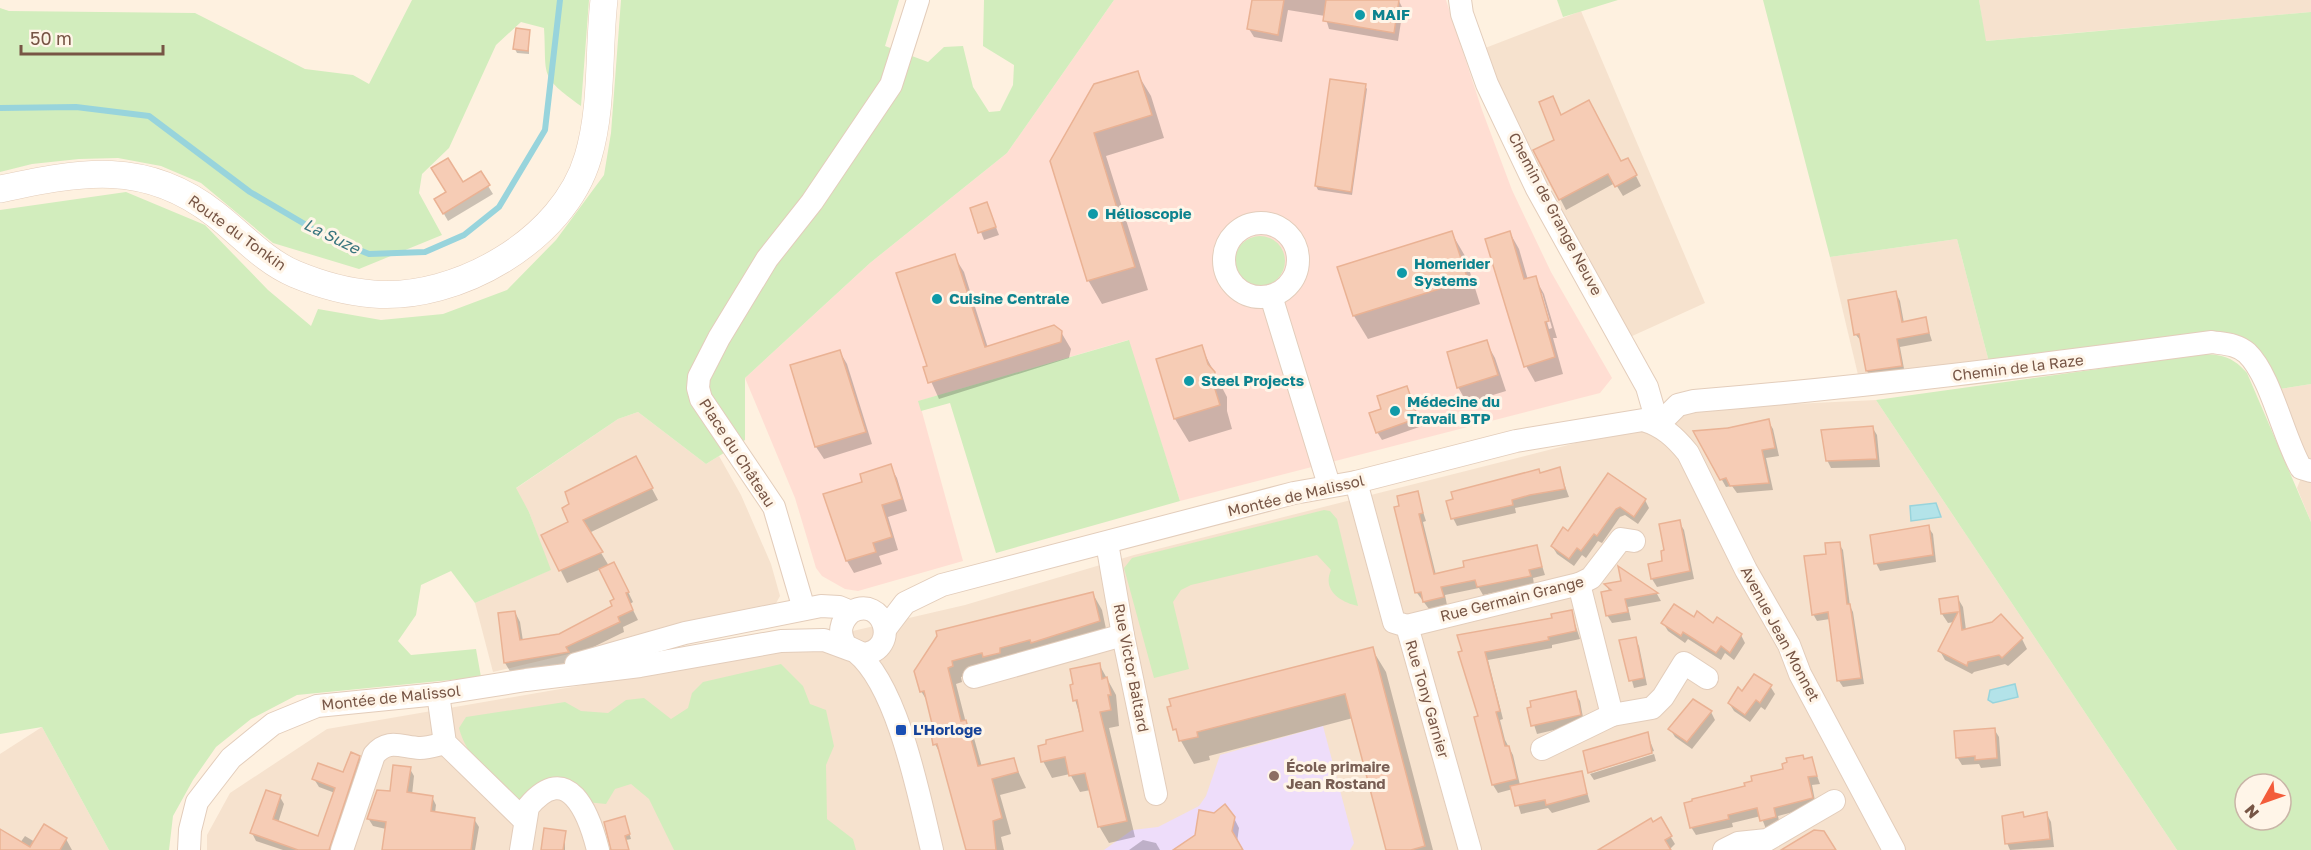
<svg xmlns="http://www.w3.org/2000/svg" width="2311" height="850" viewBox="0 0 2311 850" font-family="'Golos Text',sans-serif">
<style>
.residential{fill:#f6e2ce}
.commercial{fill:#ffded3}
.education{fill:#eeddfa}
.green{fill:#d2edbd;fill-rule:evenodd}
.water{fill:#b3e3e9;stroke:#98d4dc;stroke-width:1.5}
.shadow{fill:#0003;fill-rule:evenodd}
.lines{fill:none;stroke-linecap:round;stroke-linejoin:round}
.stream{stroke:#98d4dc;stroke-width:6}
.building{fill:#f6ccb5;stroke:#eab294;stroke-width:1.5}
.minor-casing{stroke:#e3cdbb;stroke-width:24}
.tertiary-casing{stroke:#e3cdbb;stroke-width:28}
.minor{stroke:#fff;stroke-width:22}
.tertiary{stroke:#fff;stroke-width:27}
.culture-dot{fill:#0f9aa8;stroke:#fff5e8;stroke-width:2}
.transit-dot{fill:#1a4fb4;stroke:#fff5e8;stroke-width:2}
.education-dot{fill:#8d6e63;stroke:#fff5e8;stroke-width:2}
.labels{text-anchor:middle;stroke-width:6;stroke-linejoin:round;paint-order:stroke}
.culture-label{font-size:15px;font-weight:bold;fill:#0d838f;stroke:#fff5e8;text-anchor:start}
.street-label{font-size:15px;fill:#775545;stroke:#fff5e8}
.transit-label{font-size:15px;font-weight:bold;fill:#164399;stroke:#fff5e8;text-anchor:start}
.education-label{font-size:15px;font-weight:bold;fill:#785e54;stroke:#fff5e8;text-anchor:start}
.water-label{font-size:16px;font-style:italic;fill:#38757e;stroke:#fff5e8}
</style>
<rect width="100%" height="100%" fill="#fef1e0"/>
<g class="residential">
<path d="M1979,0H2311V12L1985,41Z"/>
<path d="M1581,11L1705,303L1630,337L1546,191L1480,50Z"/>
<path d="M1957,239L1989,362L1859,379L1830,257Z"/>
<path d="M2311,384V522L2297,488L2308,461L2280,389Z"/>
<path d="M1876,400L2177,850H207V835L230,793L327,729L723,661L965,605L1134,555L1572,444L1694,409Z"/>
<path d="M638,412L706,464L719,456L741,495L771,564L780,596L775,605L493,672L475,603L550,570L529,512L515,489L618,419Z"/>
<path d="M42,727L109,850H0V754Z"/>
</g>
<path class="commercial" d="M1114,0H1446L1482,110L1512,190L1551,272L1612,378L1600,393L1180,501L1128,340L919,401L963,561L858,591L845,589L822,576L816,568L795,498L745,378L870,263L1007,153Z"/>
<path class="education" d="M1323,726L1354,843L1350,850H1104L1132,830L1158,827L1199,806L1206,796L1220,755Z"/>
<g class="green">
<path d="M412,0H589L581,106C538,75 547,77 544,28L521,22L496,45L449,148L422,174L419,193L442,235L359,269L273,243L201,183L161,166L118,158L79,159L32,164L0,172V8L9,11L195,13L305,69L353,75L369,84Z"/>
<path d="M621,0H899L885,46L928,62L944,47L963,46L973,87L989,112L1000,111L1013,85L1014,65L983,46L984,0H1114L1007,153L870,263L745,378V440L706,464L638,412L618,419L516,488L529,512L551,570L475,603L451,571L421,585L416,615L398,641L411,655L476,649L481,677L297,695L251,719L216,747L193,780L173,816L169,850H109L42,727L0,734V210L126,192L205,225L268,290L311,326L318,309L381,320L443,314L507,290L556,240L604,175L611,133Z"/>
<path d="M1557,0H1618L1563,17Z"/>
<path d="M1763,0H1979L1986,41L2311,12V384L2280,389L2249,344L2231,333L2207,332L1989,362L1957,239L1830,257Z"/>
<circle cx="1260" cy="261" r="25"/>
<path d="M1129,340L1180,501L996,553L950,403L921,411L918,401Z"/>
<path d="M2205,354C2224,355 2234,358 2247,373L2311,522V850H2177L1876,400ZM2245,784H2281V820H2245Z"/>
<path d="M1324,510L1330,511L1337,519L1358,606C1340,602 1322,590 1331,570L1317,555L1191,585L1181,590L1173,602L1189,669L1154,678L1124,568L1132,558Z"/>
<path d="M781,664L803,686L810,704L826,710L834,746L826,765L827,819L853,839L856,850H674L649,799L631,784L615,789L606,804L586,802L573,789L519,805C496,781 467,760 459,728L466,717L565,702L581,711L608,713L626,700L644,698L671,719L688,708L692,693L703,682Z"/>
</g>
<g class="water">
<path d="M1936,503L1941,517L1911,521L1910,506Z"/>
<path d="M2015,684L2018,697L1993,703L1988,700L1990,690Z"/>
</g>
<g class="shadow">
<path d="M1254,0H1394L1399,1L1403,9L1398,41L1329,29L1325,16L1288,10L1282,42L1254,37L1249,29Z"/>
<path d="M529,31V54L517,53L515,49Z"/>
<path d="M1137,73L1151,96L1164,138L1106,156L1148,290L1102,304L1088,280L1052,161Z"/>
<path d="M1365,86L1367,89L1352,195L1318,190L1316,186Z"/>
<path d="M1553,98L1562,116L1620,163L1633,170L1641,186L1623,196L1615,183L1566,210L1535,150L1555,141Z"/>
<path d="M480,173L493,194L448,221L436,200Z"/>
<path d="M987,204L999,235L984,240L972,209Z"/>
<path d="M1451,232L1465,256L1480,304L1368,339L1354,316L1339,268Z"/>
<path d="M1510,233L1519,249L1528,280L1535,278L1544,294L1557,338H1553L1563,374L1535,382L1526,366ZM1539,293H1542L1552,328L1549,329Z"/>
<path d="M954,256L964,272L988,348L1061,332L1071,349L1069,358L939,399L925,368L928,367Z"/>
<path d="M1896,293L1900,301L1904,323L1925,319L1932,341L1900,347L1905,374L1872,379L1867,371L1862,342L1856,335L1850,301Z"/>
<path d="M1486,342L1495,358L1506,391L1467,403L1458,387Z"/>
<path d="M1201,347L1227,397V411L1232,429L1189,442L1175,419L1157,360Z"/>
<path d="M840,352L847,364L872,444L824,459L816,447L792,366Z"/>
<path d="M1407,387L1422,426L1382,440L1377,432Z"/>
<path d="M1768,421L1773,429L1779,456L1766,458L1773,490L1737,493L1732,486L1726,487L1695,433Z"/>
<path d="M1872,427L1877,435L1880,467L1831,468L1827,460Z"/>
<path d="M890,466L897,478L907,511L888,517L898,550L879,556L882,564L854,573L847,561L825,495L864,483Z"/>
<path d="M1559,469L1569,497L1515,508L1516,513L1457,526L1453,518L1540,474Z"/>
<path d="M642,470L658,500L589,533L609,566L619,573L633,602L630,604L638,620L623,627L624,632L571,658L573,662L511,673L505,663L515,612L520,622L523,641L560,635L614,607L616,599L601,569L567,583L543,535L570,522Z"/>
<path d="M1608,475L1645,500L1649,508L1638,524L1625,515L1620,517L1602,543L1598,541L1586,558L1582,555L1574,566L1557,554L1552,546L1568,533Z"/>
<path d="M1417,493L1426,521L1423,522L1436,575L1536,547L1545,575L1533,578L1534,584L1483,595L1479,588L1445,595L1447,605L1429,609L1417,593L1396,508Z"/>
<path d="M1679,522L1684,530L1694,579L1657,587L1652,579L1664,562L1666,551Z"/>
<path d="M1928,527L1933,534L1936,562L1880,571L1876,563Z"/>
<path d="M1839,544L1843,550L1850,606L1853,612L1864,684L1843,687L1839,681L1830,619L1817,621L1813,614L1827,555Z"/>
<path d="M1620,569L1657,594L1661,601L1628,607L1631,620L1612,623L1607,615L1610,592L1606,585L1623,582Z"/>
<path d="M1093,594L1102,610L1108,638L961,677L962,682L956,684L966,723L974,738L982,767L1013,760L1026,788L1000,795L1011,834L1001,837L1004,850H968L942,757L935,744V729L929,704L921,691L916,671Z"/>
<path d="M1957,597L1963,607L1966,630L2022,639L2027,649L2008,666L2005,664L1974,672L1972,674L1945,660L1940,651L1954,622L1948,623L1942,614Z"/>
<path d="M1571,612L1580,639L1552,645V648L1488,660L1503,719L1500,720L1505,740L1513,755L1520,785L1581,773L1590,802L1552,813L1548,808L1521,814L1513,789L1498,793L1493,785L1476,718H1480L1464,670L1459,636L1554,619Z"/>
<path d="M1694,619L1741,635L1745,643L1734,660L1725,653L1721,660L1688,639L1685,643L1668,631L1663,623Z"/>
<path d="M1635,639L1639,646L1647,685L1634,688L1621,642Z"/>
<path d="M1372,649L1386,672L1433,850H1388L1353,718L1209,756L1210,760L1194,764L1181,741L1169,708Z"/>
<path d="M1099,664L1116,695L1119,726L1109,728L1135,837L1109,843L1099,826L1091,790L1080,792L1070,774L1052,778L1043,761L1085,733L1071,686Z"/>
<path d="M1770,686L1775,694L1765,710L1761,707L1750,722L1734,711L1729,703L1743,693Z"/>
<path d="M1575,693L1580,701L1584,723L1537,734L1529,709Z"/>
<path d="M1711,712L1715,720L1692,749L1675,737L1670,729Z"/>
<path d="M1994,729L1999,737L2001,766L1981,768L1979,764L1962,765L1957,757Z"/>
<path d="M1647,733L1654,751L1590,773L1585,752Z"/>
<path d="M1654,754L1656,761L1594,780L1590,774Z"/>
<path d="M359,757L363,765L334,850H283L256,841L252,833L280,797L284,804L278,823L319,837L335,793L319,787L314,779L344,774Z"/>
<path d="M1811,759L1820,784L1812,785L1816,806L1778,816L1780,825L1766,829L1761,816L1732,823L1733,827L1696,835L1691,827L1746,788Z"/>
<path d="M410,769L414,776L412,795L432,797L436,805L435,813L474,819L479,827L475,850H384L386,829L373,826L368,818Z"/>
<path d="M2047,814L2051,822L2054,847L2010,850L2007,843L2025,818Z"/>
<path d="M1234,818L1239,828L1237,842L1241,850H1176Z"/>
<path d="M1660,819L1675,844L1669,850H1601Z"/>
<path d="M626,822L631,839L626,840L629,850H613Z"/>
<path d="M0,831L20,843L25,836L35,842L66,839L72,850H0Z"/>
<path d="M565,833V850H542Z"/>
<path d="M1143,840L1156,843L1160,850H1129Z"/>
</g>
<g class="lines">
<path class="stream" d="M0,108L76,107L149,116L250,192L325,236L369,254L425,252L464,235L499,207L545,130L560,0"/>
</g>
<g class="building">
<path d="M1252,0H1284L1278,35L1247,29Z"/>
<path d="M1326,0H1399L1394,33L1323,21Z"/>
<path d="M516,28L530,30L528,51L513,49Z"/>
<path d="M1138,71L1152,115L1094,133L1135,267L1087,281L1050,161L1094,84Z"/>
<path d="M1330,79L1366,84L1351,192L1315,186Z"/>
<path d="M1553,96L1561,115L1589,100L1621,161L1628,158L1637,175L1615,187L1608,174L1559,200L1533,150L1554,140L1539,102Z"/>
<path d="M448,158L463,182L481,171L490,185L443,214L434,199L446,192L431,168Z"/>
<path d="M987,202L996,227L978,233L970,208Z"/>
<path d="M1452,231L1468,280L1353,316L1337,267Z"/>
<path d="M1510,231L1524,279L1536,276L1549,321L1545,322L1555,357L1524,367L1485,239Z"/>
<path d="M955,254L985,347L1054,325L1062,331L1061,342L928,383L923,367L927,366L896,273Z"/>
<path d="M1896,291L1902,322L1926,317L1929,333L1897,339L1902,366L1866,371L1859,334L1854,335L1848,300Z"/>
<path d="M1487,340L1498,375L1457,388L1447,352Z"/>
<path d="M1202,345L1208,364L1215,372L1214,386L1220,405L1174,419L1156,359Z"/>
<path d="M840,350L866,432L815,447L790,365Z"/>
<path d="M1407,386L1418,418L1376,433L1369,413L1381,409L1377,396Z"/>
<path d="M1769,419L1775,448L1762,450L1769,483L1730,486L1726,478L1720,480L1693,431L1728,428Z"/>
<path d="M1873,426L1877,459L1826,461L1821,430Z"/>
<path d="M636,456L653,488L583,520L603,552L559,571L541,535L568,522L562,508L569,504L565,492Z"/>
<path d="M891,464L902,499L882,505L892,537L873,543L876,552L846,561L823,494L862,482L860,474Z"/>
<path d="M1560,467L1565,489L1530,495L1512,500L1513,505L1451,519L1446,501L1453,499L1451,492L1539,469L1540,473Z"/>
<path d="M1608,473L1646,499L1634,517L1620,507L1616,509L1597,536L1594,534L1581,551L1577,548L1569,559L1551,546L1563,527L1568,531Z"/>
<path d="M1418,491L1423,513L1419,514L1434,574L1464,567L1463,561L1537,545L1542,567L1529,570L1531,576L1477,587L1475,580L1441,587L1444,597L1423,602L1421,592L1415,593L1394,507L1399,506L1397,496Z"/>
<path d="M1680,520L1690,571L1651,579L1648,564L1662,561L1661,551L1664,550L1659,524Z"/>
<path d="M1929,525L1933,555L1874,564L1870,535Z"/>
<path d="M1840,542L1847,604H1850L1861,678L1837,681L1828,612L1812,615L1804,556L1826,554L1825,543Z"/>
<path d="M614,562L629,592L626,593L633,610L618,617L620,622L566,647L569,652L504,663L498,613L515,611L520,640L559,634L612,606L610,601L614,599L599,569Z"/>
<path d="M1618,566L1658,593L1625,599L1628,612L1606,616L1601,592L1611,590L1604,584L1621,581Z"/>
<path d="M1093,592L1100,621L1031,643L1030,640L1000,648V653L983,657L982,653L952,661L953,666L948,668L961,721L966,720L978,766L1014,758L1018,772L992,779L1002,818L993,821L996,850H966L937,744L933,745L930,729L933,728L924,691L920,692L914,671L937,636L936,631Z"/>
<path d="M1958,596L1962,630L1992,622L2001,614L2023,638L2002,658L1999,655L1968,662L1967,666L1938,651L1958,612L1941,614L1939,599Z"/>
<path d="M1674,604L1694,617L1697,611L1713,623L1717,617L1742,634L1730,653L1721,646L1716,653L1683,632L1681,636L1661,623Z"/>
<path d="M1572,610L1576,631L1548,637L1549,640L1485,652L1500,711L1496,712L1501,730L1505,746H1509L1517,779L1492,785L1474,717L1478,716L1458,652L1462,651L1457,635L1552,618L1551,614Z"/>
<path d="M1636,637L1644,678L1629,681L1619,640Z"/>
<path d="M1373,647L1425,846L1411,850H1386L1345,694L1197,732L1198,737L1179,741L1176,729L1173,730L1167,707L1171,706L1169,699Z"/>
<path d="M1100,663L1102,679L1107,677L1111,695H1108L1111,710L1100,712L1127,821L1098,827L1085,773L1069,776L1065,757L1041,762L1038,746L1046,744V740L1083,731L1077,700L1073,701L1070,685L1073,684L1070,669Z"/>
<path d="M1754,674L1772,685L1760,703L1756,700L1745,715L1728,703L1738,687L1742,691Z"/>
<path d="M1576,691L1581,715L1531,726L1527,708L1531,707L1530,701Z"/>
<path d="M1693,699L1712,711L1687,742L1668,729Z"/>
<path d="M1995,728L1997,758L1975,760V756L1956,758L1954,731Z"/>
<path d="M1648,732L1652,753L1588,773L1583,751Z"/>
<path d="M351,752L360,756L329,850H298L250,833L266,790L281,795L273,819L318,836L335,788L312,779L318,763L343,772Z"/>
<path d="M1803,755L1804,759L1812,757L1817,776L1808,777L1813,798L1774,808L1776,817L1760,821L1757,808L1728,815L1729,819L1690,828L1684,803L1692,801V799L1745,786L1744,783L1752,781L1751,776L1783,769L1782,764L1787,762L1786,758Z"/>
<path d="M393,765L411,767L407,792L433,796L431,811L475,818L471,850H382L386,822L367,819L377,790L390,791Z"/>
<path d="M1582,771L1587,794L1546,805L1545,800L1515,806L1510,786Z"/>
<path d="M1225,804L1235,817L1232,831L1243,850H1173L1195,835L1199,810L1214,813Z"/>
<path d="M2023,812L2024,817L2047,812L2050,839L2005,844L2002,816Z"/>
<path d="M625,816L630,834L625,836L629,850H611L604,822Z"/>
<path d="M1661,817L1672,836L1665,840L1671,850H1598L1651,818L1653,822Z"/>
<path d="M44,824L67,838L60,850H0V829L30,847Z"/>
<path d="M544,828L566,831L563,850H541Z"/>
<path d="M1814,830L1824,831L1836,850H1781Z"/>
</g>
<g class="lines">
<defs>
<g id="minor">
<path d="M1460,0L1462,14L1487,84L1537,189L1647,387L1658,425"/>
<circle cx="1261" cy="260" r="37"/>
<path d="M1271,296L1329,485"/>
<path d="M1658,425L1678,405L1694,401C1867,387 2039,365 2212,342C2224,344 2237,344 2247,353C2271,376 2283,437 2301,468L2311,471"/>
<path d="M1356,482L1394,622L1407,626L1470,850"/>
<path d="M1107,543L1123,635L1156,794"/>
<path d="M1579,584L1612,715"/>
<path d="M804,609L774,507L701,399L698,388L699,377L719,338L767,259L812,202L891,85L918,0"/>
<path d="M1407,626L1579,584L1591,578L1621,539L1634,541"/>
<path d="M886,628L905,603L942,585L1294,493L1356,482L1516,441L1643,420C1663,426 1675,437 1688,453L1746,570L1789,645L1800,674L1894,850"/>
<path d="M856,652C898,686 919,796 932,850"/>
<path d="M576,664L685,633L821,606L839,607L851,612C884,594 901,650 863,654L846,646C838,633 840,622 851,612"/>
<path d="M974,677L1123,635"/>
<path d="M438,694L445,743L525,821"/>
<path d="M1542,749L1612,715L1652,708L1663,697L1684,663L1707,678"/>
<path d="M189,850L190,830L197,802L231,758L273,724L317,706L438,694L526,680L640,666L781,641L824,640L851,650"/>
<path d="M342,850L374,755C388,738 401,747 420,748C428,748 437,745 445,743"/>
<path d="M521,850L528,807C568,759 589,814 598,850"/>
<path d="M1724,850L1738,843L1767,840L1834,801"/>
</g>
<path id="tertiary" d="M0,189C80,172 145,159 215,214C241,234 264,261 295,274C319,284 347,292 373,294C457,301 564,240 588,157C603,106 598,53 604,0"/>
</defs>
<use href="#minor" class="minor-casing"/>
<use href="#tertiary" class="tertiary-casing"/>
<use href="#minor" class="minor"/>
<use href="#tertiary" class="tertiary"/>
</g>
<g class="culture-dot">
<circle cx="1360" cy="15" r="6"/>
<circle cx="1093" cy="214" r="6"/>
<circle cx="1402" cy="273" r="6"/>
<circle cx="937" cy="299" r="6"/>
<circle cx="1189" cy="381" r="6"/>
<circle cx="1395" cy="411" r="6"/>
</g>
<rect class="transit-dot" x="895" y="724" width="12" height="12" rx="3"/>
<circle class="education-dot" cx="1274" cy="776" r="6"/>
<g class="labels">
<g class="culture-label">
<text x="1372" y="20">MAIF</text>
<text x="1105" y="219">Hélioscopie</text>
<text x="1414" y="269">Homerider<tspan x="1414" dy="17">Systems</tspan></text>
<text x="949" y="304">Cuisine Centrale</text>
<text x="1201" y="386">Steel Projects</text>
<text x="1407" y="407">Médecine du<tspan x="1407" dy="17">Travail BTP</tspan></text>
</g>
<g class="street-label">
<text transform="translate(1555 214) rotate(62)" y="5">Chemin de Grange Neuve</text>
<text transform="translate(237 233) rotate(36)" y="5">Route du Tonkin</text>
<text transform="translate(2018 368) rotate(-7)" y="5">Chemin de la Raze</text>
<text transform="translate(737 453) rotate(57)" y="5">Place du Château</text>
<text transform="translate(1296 496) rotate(-13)" y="5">Montée de Malissol</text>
<text transform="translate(1512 599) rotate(-14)" y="5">Rue Germain Grange</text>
<text transform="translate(1780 634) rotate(62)" y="5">Avenue Jean Monnet</text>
<text transform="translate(1131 668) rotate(79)" y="5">Rue Victor Baltard</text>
<text transform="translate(391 698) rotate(-6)" y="5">Montée de Malissol</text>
<text transform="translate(1427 699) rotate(74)" y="5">Rue Tony Garnier</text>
</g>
<g class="transit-label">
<text x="913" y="735">L'Horloge</text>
</g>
<g class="education-label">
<text x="1286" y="772">École primaire<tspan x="1286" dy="17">Jean Rostand</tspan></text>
</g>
<g class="water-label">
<text transform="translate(332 236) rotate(26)" y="6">La Suze</text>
</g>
</g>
<g transform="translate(2263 802) rotate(230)"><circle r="28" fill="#fff5e8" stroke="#c9b5a7" stroke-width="1.5"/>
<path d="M0-4.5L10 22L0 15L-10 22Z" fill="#f35c3a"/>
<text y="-9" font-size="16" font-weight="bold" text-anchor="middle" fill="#775545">N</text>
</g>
<path d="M21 45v9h142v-9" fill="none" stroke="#775545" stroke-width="3"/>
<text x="30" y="45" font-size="18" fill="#775545" stroke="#fff5e8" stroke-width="4.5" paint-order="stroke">50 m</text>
</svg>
